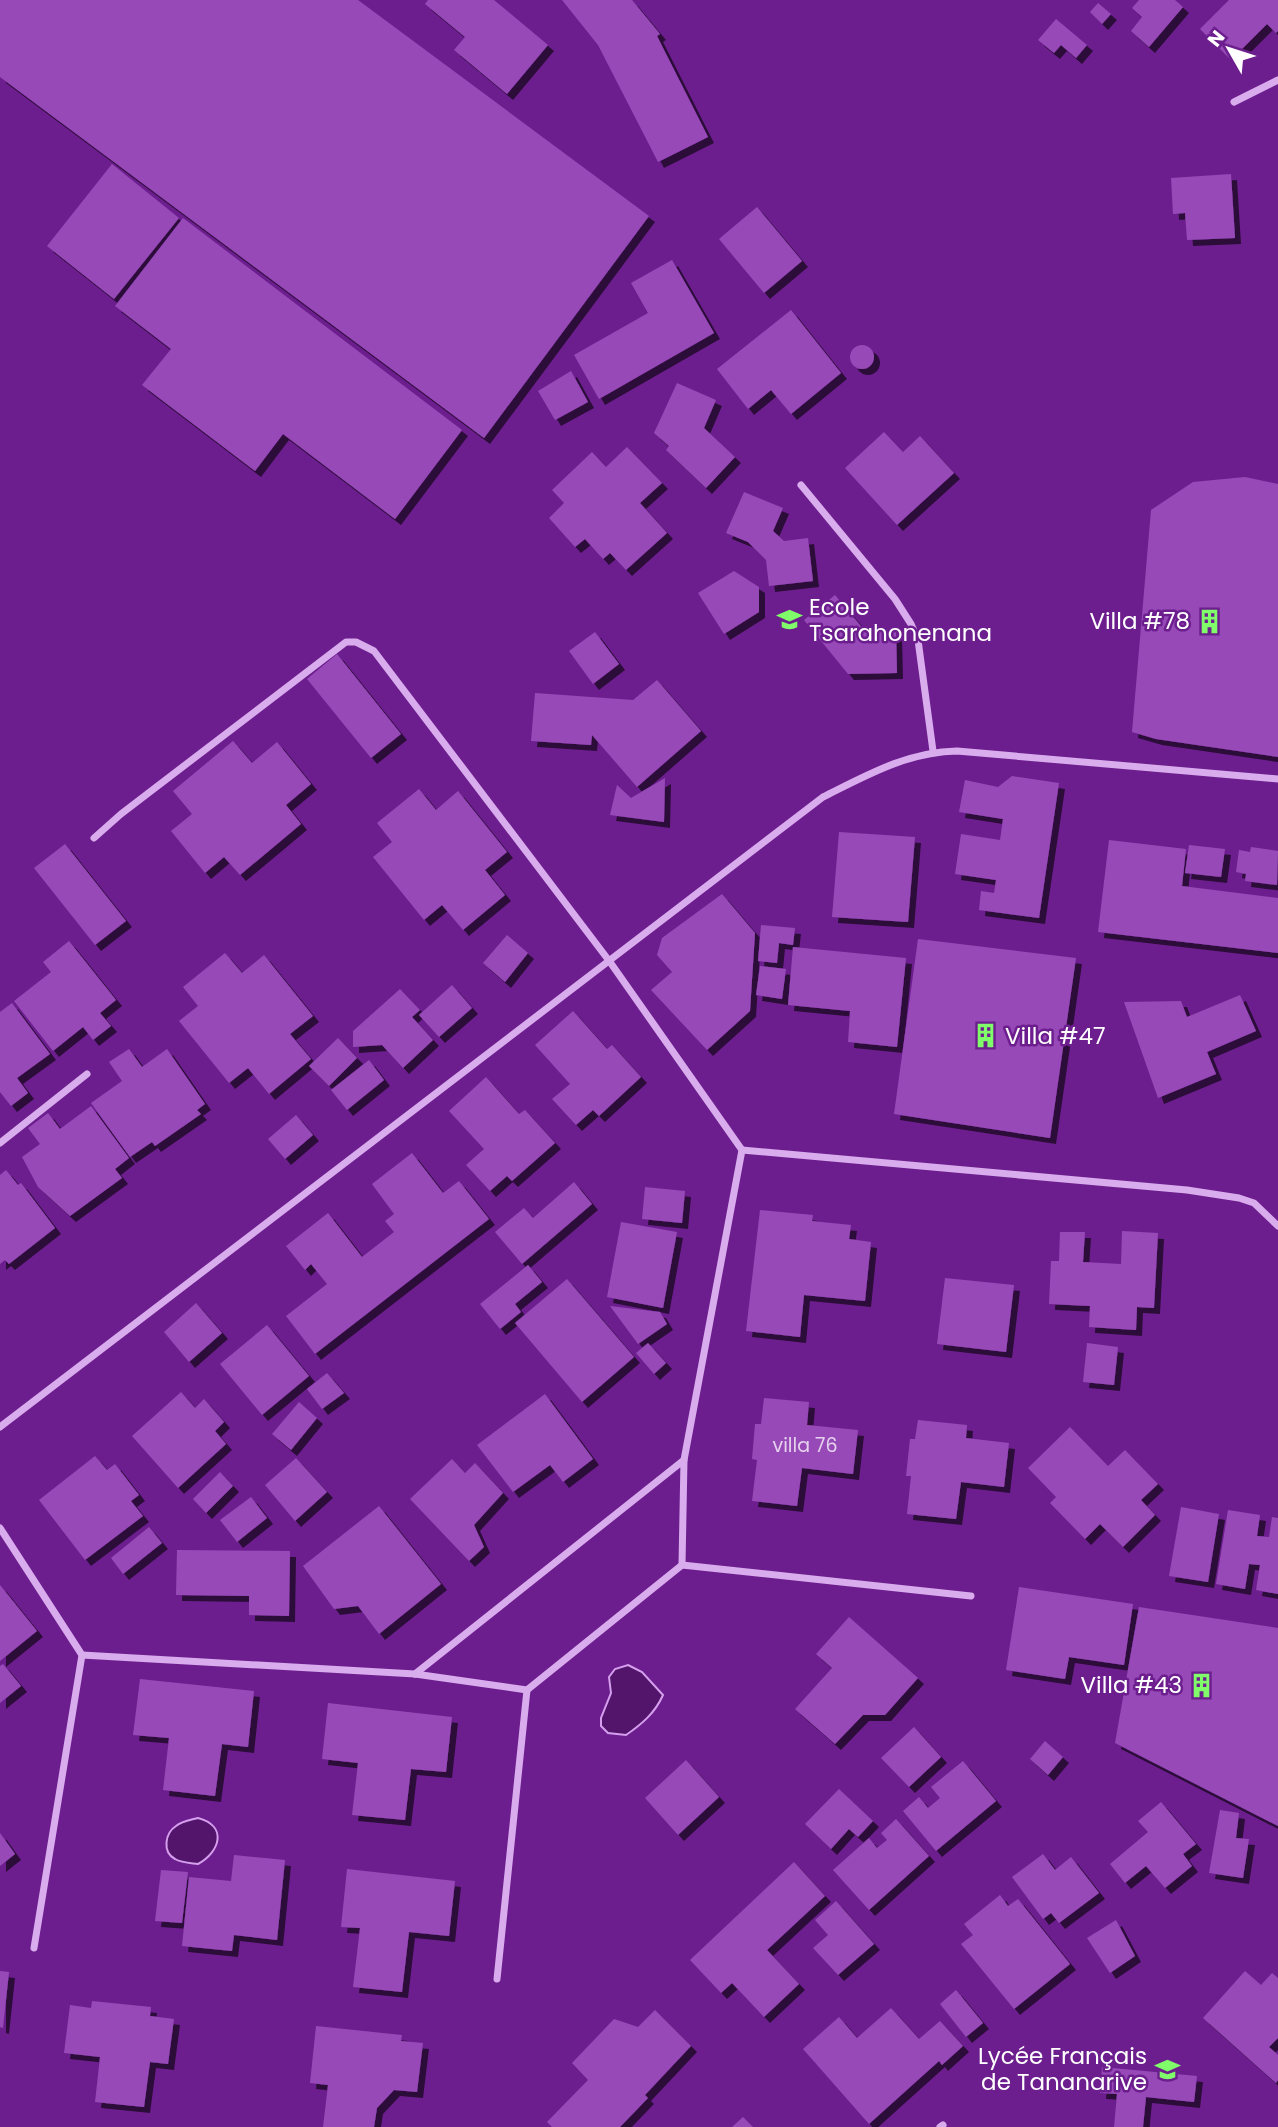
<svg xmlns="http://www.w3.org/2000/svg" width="1278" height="2127" viewBox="0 0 1278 2127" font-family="Poppins,sans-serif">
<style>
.water{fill:#53146c;stroke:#d59fee;stroke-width:2}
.building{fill:#964ab7;filter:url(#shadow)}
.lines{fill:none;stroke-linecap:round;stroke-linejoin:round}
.street{stroke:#d9aced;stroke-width:7}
.labels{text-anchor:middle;stroke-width:5;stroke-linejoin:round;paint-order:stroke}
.number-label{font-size:19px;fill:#e5d2ed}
.poi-label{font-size:23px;fill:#fff;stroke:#6d1e8e;text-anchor:end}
</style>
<defs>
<filter id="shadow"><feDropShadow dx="6" dy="6" stdDeviation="0" flood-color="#0009"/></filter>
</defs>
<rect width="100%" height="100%" fill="#6d1e8e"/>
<g class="water">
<path d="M628,1665L642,1672L663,1695C655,1713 642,1724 626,1735L608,1733L601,1726V1718L611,1693L609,1677L615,1669Z"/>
<path d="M198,1818C228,1826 220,1852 198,1864C191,1863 182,1863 175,1859C162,1852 165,1833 176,1826C182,1821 191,1820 198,1818Z"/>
</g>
<g class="building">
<path d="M0,0H358L649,216L484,438L0,77Z"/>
<path d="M428,0H494L548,45L507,94L454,50L465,37L425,4Z"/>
<path d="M562,0H632L660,34L657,36L708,137L658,162L598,45Z"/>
<path d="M1139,0H1175L1183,7L1149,47L1131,31L1142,17L1132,8Z"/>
<path d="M1229,0H1278V31L1276,33L1267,24L1231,60L1200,29Z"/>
<path d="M1098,3L1111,14L1102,24L1090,12Z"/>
<path d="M1056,19L1087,45L1076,58L1061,45L1054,53L1038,40Z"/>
<path d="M112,164L179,218L114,299L47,246Z"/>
<path d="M1231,174L1235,238L1187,240L1185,213L1173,214L1171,178Z"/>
<path d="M757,207L802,261L764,293L719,239Z"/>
<path d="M183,218L462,430L395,519L283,434L255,471L142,385L171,349L115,306Z"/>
<path d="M672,260L714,333L599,399L574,355L648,313L631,283Z"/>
<path d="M791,310L841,373L791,414L771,390L748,409L717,369Z"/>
<circle cx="862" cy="357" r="12"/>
<path d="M571,371L588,402L555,420L538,391Z"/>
<path d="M677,383L716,400L704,428L735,457L706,488L666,450L669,446L654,433Z"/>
<path d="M884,432L903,452L920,436L954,473L897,525L845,468Z"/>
<path d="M627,447L662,483L640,503L667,533L626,570L610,553L603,559L585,539L575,547L549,518L564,503L552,490L592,452L606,467Z"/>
<path d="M1245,477L1278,484V757L1156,739L1132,732L1151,510L1193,482Z"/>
<path d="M744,492L783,508L773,531L784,541L808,538L813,581L769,586L766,560L748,542L726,533Z"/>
<path d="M734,571L759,587V612L724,634L698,593Z"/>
<path d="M835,595L865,631L896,630L897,673L848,674L804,620Z"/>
<path d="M595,632L619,664L593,684L569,651Z"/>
<path d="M337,654L401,734L371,758L307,679Z"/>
<path d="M657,680L701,731L637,787L592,735L591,745L531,741L535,693L633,700Z"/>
<path d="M233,741L252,763L277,742L311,784L286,805L301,824L240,875L224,857L205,873L171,831L192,814L173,791Z"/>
<path d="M1012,776L1059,783L1039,918L979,910L981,891L994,893L996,880L955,874L961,834L1000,840L1003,819L959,812L965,780L998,787Z"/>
<path d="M665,778L664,822L610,815L617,785L631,798Z"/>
<path d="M419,789L436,810L458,791L507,852L485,870L505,895L463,930L442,905L424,920L373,857L392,842L377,823Z"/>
<path d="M839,832L915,837L908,922L832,917Z"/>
<path d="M1109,840L1186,849L1182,886L1278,898V953L1098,932Z"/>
<path d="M65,844L126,921L95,945L34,868Z"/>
<path d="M1189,845L1225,849L1221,877L1185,873Z"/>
<path d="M1251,847L1278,851L1277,885L1245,881L1246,874L1236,872L1239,850L1250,852Z"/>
<path d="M722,894L755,933L750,1011L707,1050L651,990L672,972L657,955L662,938Z"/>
<path d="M761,925L795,928L793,945L779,943L777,963L758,961Z"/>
<path d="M507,935L528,953L505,982L483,963Z"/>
<path d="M918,939L1076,958L1050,1138L894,1114Z"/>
<path d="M69,941L116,1000L100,1013L111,1026L93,1040L83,1027L53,1051L14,1001L51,972L43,962Z"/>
<path d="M793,947L906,958L897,1047L848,1042L850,1011L788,1005Z"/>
<path d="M225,953L242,973L264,955L313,1016L290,1034L311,1059L269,1094L248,1068L229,1083L179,1021L198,1006L183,987Z"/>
<path d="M760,966L786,969L782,999L756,995Z"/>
<path d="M452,985L472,1008L439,1037L419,1015Z"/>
<path d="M400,989L420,1010L412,1017L433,1040L403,1068L382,1045L353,1047V1031Z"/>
<path d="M1240,995L1256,1031L1207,1052L1216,1074L1158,1098L1124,1002L1181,1001L1187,1017Z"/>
<path d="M12,1003L50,1054L17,1078L28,1093L11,1106L0,1092V1012Z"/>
<path d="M573,1011L607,1049L612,1045L641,1077L599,1116L593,1110L576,1125L552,1099L570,1084L535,1045Z"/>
<path d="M338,1038L357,1058L329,1086L309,1066Z"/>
<path d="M129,1049L142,1067L167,1049L205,1104L197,1110L201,1114L155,1146L152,1142L130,1157L91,1103L122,1081L109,1062Z"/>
<path d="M369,1060L384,1080L347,1110L331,1090Z"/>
<path d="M486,1077L519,1114L525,1110L555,1143L512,1181L507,1176L490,1191L466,1165L484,1149L449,1111Z"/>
<path d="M91,1106L129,1158L115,1169L122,1178L70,1216L38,1187L22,1157L40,1144L28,1128L48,1113L60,1129Z"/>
<path d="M296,1115L313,1135L285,1159L268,1139Z"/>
<path d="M412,1153L443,1193L459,1181L489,1219L315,1354L286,1316L327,1284L311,1264L305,1270L286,1246L328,1213L362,1257L394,1232L385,1221L394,1214L372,1184Z"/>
<path d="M6,1170L18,1185L21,1183L55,1228L9,1264L5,1260L0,1264V1175Z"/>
<path d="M574,1182L592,1204L522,1264L495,1232L524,1208L533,1218Z"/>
<path d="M645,1187L685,1191L682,1223L642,1219Z"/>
<path d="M760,1210L813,1215L812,1221L851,1225L849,1239L871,1242L865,1301L804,1295L800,1337L746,1331Z"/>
<path d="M621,1222L677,1232L663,1308L607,1297Z"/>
<path d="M1122,1231L1158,1233L1154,1308L1137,1307L1136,1330L1089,1327L1090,1306L1049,1304L1051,1261H1059L1060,1232H1085L1083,1262L1121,1264Z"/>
<path d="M528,1265L542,1282L515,1304L521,1312L500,1329L480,1304Z"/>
<path d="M945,1278L1014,1285L1006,1352L937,1344Z"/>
<path d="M567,1279L634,1357L582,1402L515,1323Z"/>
<path d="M196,1303L222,1333L189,1362L164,1332Z"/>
<path d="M610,1306L660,1312L667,1324L638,1344Z"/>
<path d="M267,1325L309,1376L262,1415L220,1364Z"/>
<path d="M648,1343L666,1363L654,1374L636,1353Z"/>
<path d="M1087,1343L1118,1347L1114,1385L1083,1382Z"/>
<path d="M327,1373L344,1393L322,1409L307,1389Z"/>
<path d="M181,1392L195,1408L204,1399L224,1422L215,1431L226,1444L178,1488L132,1436Z"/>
<path d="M545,1394L593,1459L563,1482L550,1465L513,1492L477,1445Z"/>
<path d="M764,1398L809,1402L807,1425L858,1430L853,1474L802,1468L797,1506L752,1501L757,1460L752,1459L755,1424H761Z"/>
<path d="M299,1402L317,1418L291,1450L272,1434Z"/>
<path d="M918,1420L967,1425L966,1438L1009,1443L1004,1487L961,1482L956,1519L907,1514L911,1476H906L910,1439H915Z"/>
<path d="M1070,1427L1108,1466L1125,1450L1158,1484L1141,1500L1155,1515L1123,1547L1100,1524L1085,1539L1050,1503L1056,1497L1028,1468Z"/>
<path d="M95,1456L107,1470L115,1464L139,1495L131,1501L143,1516L85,1560L39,1500Z"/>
<path d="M296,1458L327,1492L295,1521L265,1485Z"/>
<path d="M452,1459L465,1473L475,1463L503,1493L474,1525L484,1547L469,1561L410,1499Z"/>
<path d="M220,1472L233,1486L206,1513L193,1499Z"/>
<path d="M251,1497L267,1518L237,1542L220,1520Z"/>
<path d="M379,1506L441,1584L379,1634L358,1606L334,1609L303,1566Z"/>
<path d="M1181,1507L1219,1514L1208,1582L1169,1576Z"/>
<path d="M1228,1510L1260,1515L1257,1536L1269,1537L1272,1517L1278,1518V1594L1256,1590L1260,1565L1249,1564L1245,1589L1216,1584Z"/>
<path d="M149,1527L162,1543L123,1574L111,1558Z"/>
<path d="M177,1550L290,1551L289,1616L249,1615V1596L176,1595Z"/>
<path d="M0,1585L37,1631L0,1661Z"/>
<path d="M1019,1587L1133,1604L1124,1665L1069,1657L1065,1679L1006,1670Z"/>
<path d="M1139,1607L1278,1628V1826L1115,1743Z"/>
<path d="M849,1617L918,1678L885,1715H863L835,1744L795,1709L832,1668L816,1654Z"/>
<path d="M3,1664L21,1686L0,1703V1666Z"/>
<path d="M140,1679L254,1691L248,1747L222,1744L215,1796L163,1790L169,1738L133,1735Z"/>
<path d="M328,1703L452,1717L446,1772L411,1769L405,1820L352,1815L358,1763L322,1759Z"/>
<path d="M914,1727L941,1757L909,1787L881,1758Z"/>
<path d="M1045,1741L1063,1757L1048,1775L1030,1759Z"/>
<path d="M686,1760L719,1797L678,1835L645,1798Z"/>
<path d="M963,1761L996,1801L936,1851L903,1811L919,1797L928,1808L940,1798L931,1787Z"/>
<path d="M839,1789L873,1821L858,1837L849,1829L831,1849L805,1824Z"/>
<path d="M1161,1802L1196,1844L1183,1854L1192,1866L1165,1888L1146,1866L1125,1883L1110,1864L1148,1832L1138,1821Z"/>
<path d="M1220,1810L1239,1813L1236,1838L1249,1839L1243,1878L1209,1873Z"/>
<path d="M896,1819L929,1856L869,1910L833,1870L869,1838L877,1848L887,1840L881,1833Z"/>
<path d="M0,1833L15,1854L0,1866Z"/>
<path d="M1043,1854L1055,1870L1071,1857L1099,1893L1059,1923L1051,1913L1043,1919L1012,1877Z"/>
<path d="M234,1855L285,1860L277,1940L234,1935L232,1951L182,1946L189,1877L231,1881Z"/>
<path d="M794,1862L825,1896L767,1950L799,1984L764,2017L732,1983L721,1993L690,1960Z"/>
<path d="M347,1869L455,1881L449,1936L409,1932L402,1992L353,1987L360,1928L341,1927Z"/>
<path d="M161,1870L188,1872L182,1923L155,1921Z"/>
<path d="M1000,1895L1008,1906L1018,1899L1070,1964L1014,2009L961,1944L973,1935L964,1924Z"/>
<path d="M836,1901L874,1944L838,1975L813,1948L828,1935L815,1920Z"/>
<path d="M1116,1920L1135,1956L1110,1973L1087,1938Z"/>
<path d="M0,1971L9,1972L3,2028L0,2027Z"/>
<path d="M1245,1971L1261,1985L1272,1973L1278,1978V2038L1269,2047L1278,2055V2080L1276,2083L1203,2018Z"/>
<path d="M956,1990L983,2023L966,2037L940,2004Z"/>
<path d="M92,2001L151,2007L150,2016L174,2019L168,2064L150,2062L144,2107L95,2102L100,2057L64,2053L70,2005L91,2008Z"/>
<path d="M891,2008L919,2039L940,2021L963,2046L942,2065L939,2061L869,2124L803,2049L839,2017L857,2038Z"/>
<path d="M655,2010L691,2046L645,2095L648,2098L620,2127H552L547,2122L588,2080L572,2063L614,2019L638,2027Z"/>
<path d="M316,2026L402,2035L401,2041L423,2043L417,2092L394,2090L377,2108L374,2127H323L328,2085L310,2083Z"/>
<path d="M1102,2067L1197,2076L1194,2102L1146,2097L1143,2127H1114L1117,2094L1100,2093Z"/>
<path d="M743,2117L753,2127H732Z"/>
</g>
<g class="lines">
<g class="street">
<path d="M1234,102L1278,80"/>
<path d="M801,485L895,599L911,624L918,640L933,751"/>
<path d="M94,838L121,814L346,642H356L374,651L610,962L742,1150L684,1460"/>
<path d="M0,1143L87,1074"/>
<path d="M742,1150L1187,1190L1239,1198L1254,1203L1278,1226"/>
<path d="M0,1427L823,797C867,775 907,752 957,751L1278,779"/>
<path d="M0,1528L82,1655L34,1948"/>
<path d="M82,1655L415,1674L527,1690L682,1565L971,1596"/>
<path d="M415,1674L684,1460L682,1565"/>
<path d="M497,1979L527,1690"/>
<path d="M940,2127L943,2125"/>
</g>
</g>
<defs>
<symbol id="school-bare" viewBox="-9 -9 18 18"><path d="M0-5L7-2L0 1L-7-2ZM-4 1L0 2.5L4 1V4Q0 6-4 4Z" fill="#80fc6b" stroke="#6d1e8e" stroke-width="2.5" paint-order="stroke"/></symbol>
<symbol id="building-bare" viewBox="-9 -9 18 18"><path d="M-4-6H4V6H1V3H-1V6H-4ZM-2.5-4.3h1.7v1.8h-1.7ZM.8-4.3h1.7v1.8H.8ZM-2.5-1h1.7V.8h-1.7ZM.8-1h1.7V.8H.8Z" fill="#80fc6b" stroke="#6d1e8e" stroke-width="2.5" paint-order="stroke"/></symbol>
</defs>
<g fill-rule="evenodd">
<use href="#school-bare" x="772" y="602" width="35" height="35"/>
<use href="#building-bare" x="1192" y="604" width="35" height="35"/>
<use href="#building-bare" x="968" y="1018" width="35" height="35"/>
<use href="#building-bare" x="1184" y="1668" width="35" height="35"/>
<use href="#school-bare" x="1150" y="2052" width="35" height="35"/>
</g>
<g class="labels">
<g class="number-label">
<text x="805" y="1452">villa 76</text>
</g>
<g class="poi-label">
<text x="809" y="615" text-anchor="start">Ecole<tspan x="809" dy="26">Tsarahonenana</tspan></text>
<text x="1190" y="629">Villa #78</text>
<text x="1005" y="1044" text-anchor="start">Villa #47</text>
<text x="1182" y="1693">Villa #43</text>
<text x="1147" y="2064">Lycée Français<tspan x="1147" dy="26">de Tananarive</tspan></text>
</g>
</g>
<g transform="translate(1229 49) rotate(309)" stroke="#6d1e8e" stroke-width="5" paint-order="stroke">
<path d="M0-5L12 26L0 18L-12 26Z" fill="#ffffff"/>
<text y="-10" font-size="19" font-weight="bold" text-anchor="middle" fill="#ffffff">N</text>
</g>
</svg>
